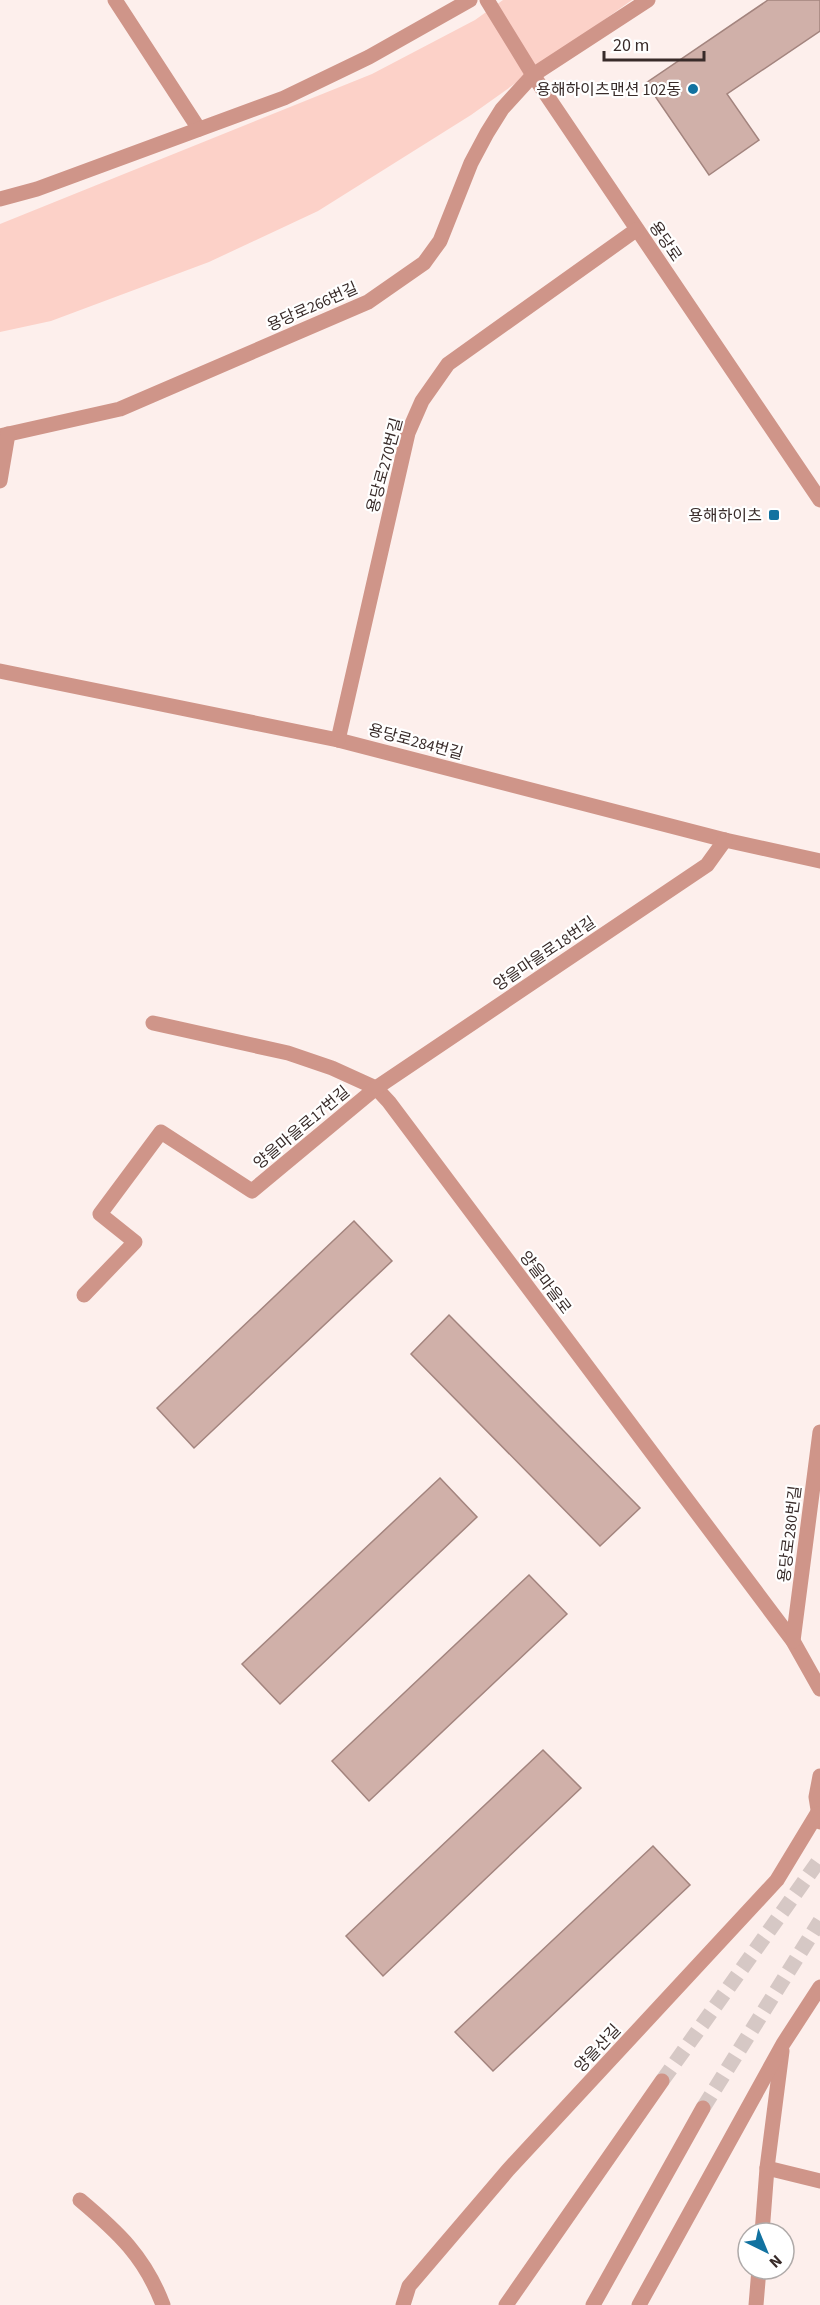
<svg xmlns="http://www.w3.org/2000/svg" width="820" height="2305" viewBox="0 0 820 2305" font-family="'Source Sans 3','Noto Sans KR',sans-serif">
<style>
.green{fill:#fcd1c8}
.building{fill:#d0b0a9;stroke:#a3847e;stroke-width:1.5}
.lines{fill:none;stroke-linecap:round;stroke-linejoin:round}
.minor-tunnel{stroke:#d6c8c5;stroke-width:15;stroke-dasharray:15 8;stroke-linecap:butt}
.minor{stroke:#cf9589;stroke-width:15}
.poi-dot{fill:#1272a0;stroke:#fff;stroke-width:2}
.labels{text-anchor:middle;stroke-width:4.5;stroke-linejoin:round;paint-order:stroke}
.poi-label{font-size:16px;fill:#382b29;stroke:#fff;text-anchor:end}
.street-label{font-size:16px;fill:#382b29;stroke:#fff}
</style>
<rect width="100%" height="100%" fill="#fdefec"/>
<path class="green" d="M503,0H632L471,115L318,211L209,262L51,321L0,332V224L372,74L475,20Z"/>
<g class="building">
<path d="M768,0H820V31L727,94L759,140L709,175L646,83Z"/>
<path d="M354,1221L392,1261L194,1448L157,1408Z"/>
<path d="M449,1315L640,1508L600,1546L411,1354Z"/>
<path d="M440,1478L477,1517L280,1704L242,1664Z"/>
<path d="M529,1575L567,1614L369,1801L332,1761Z"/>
<path d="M543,1750L581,1788L383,1976L346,1936Z"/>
<path d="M653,1846L690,1885L493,2071L455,2032Z"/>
</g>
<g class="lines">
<g class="minor-tunnel">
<path d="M662,2081L820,1859"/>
<path d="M703,2108L820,1921"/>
</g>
<g class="minor">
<path d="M115,0L199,129"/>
<path d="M487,0L533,75L820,500"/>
<path d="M0,199L37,189L284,98L369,57L470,0"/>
<path d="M0,436L120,409L368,302L424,263L440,241L471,163L487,133L502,109L533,75L648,0"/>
<path d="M0,481L8,434"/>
<path d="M0,671L338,740L725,840L820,861"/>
<path d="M338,740L408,433L422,401L448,364L636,230"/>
<path d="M153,1023L288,1053L332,1068L376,1088L389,1102L793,1641L820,1689"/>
<path d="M84,1295L135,1242L100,1214L161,1132L252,1191L376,1088L707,865L725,840"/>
<path d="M793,1641L820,1432"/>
<path d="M820,1776L816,1797L820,1822"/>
<path d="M767,2168L820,2181"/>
<path d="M80,2200C118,2232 145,2257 163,2305"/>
<path d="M762,2233L767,2168L782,2051"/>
<path d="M403,2305L409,2286L508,2170L777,1880L817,1814"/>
<path d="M506,2305L662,2081"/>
<path d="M593,2305L703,2108"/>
<path d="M639,2305L783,2044L820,1987"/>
<path d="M756,2305L759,2269"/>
</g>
</g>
<g class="poi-dot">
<circle cx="693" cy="89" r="6"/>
<rect x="768" y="509" width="12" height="12" rx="3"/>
</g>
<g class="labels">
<g class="poi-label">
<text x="681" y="95">용해하이츠맨션 102동</text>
<text x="762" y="521">용해하이츠</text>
</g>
<g class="street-label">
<text transform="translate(666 241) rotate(56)" y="6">용당로</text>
<text transform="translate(312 306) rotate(-24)" y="6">용당로266번길</text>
<text transform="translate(384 465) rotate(-75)" y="6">용당로270번길</text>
<text transform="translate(416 741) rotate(15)" y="6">용당로284번길</text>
<text transform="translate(544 953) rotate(-34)" y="6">양을마을로18번길</text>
<text transform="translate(301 1127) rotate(-40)" y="6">양을마을로17번길</text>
<text transform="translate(546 1282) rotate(53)" y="6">양을마을로</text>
<text transform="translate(789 1534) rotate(-83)" y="6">용당로280번길</text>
<text transform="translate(597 2048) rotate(-47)" y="6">양을산길</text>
</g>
</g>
<g transform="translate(766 2251) rotate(137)"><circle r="28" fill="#ffffff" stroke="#afaaa9" stroke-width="1.5"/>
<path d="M0-4.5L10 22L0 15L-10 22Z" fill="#1272a0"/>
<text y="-9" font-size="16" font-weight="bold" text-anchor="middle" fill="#382b29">N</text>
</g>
<path d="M604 51v9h100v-9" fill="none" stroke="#382b29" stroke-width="3"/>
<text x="613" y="51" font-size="18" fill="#382b29" stroke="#ffffff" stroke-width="4.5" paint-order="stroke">20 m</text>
</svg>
